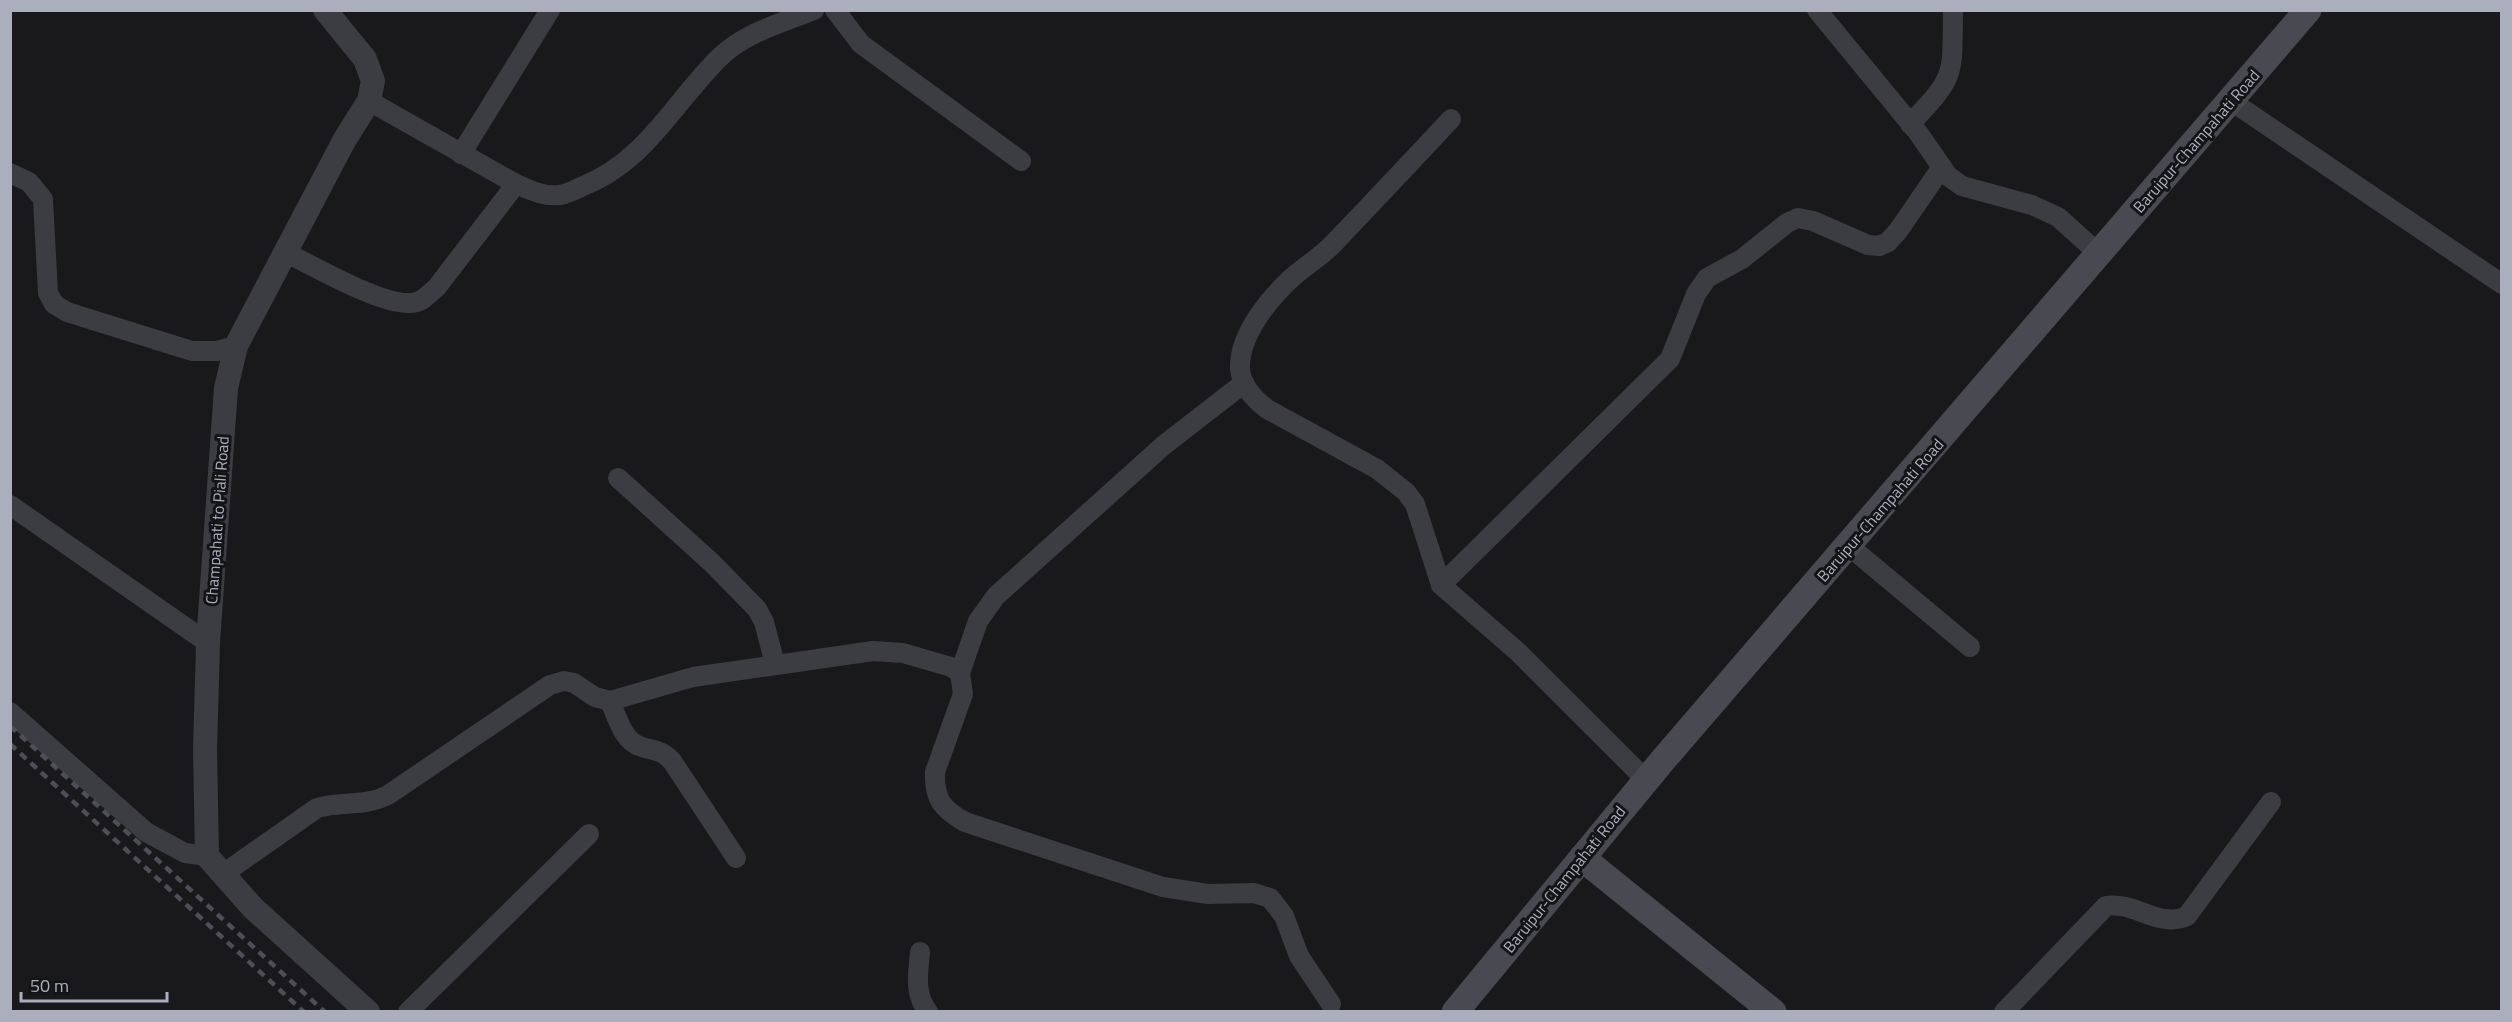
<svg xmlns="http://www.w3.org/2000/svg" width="2512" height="1022" viewBox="0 0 2512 1022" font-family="'Titillium Web',sans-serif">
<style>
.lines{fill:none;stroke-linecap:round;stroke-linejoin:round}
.minor{stroke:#3c3c43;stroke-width:20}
.tertiary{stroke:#3c3c43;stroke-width:24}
.secondary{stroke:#484951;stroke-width:27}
.rail{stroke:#4d4e56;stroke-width:4.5;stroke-dasharray:8 6;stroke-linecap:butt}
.labels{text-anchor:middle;stroke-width:6;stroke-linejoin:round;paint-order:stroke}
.street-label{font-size:16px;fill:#abaebc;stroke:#141417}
</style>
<rect width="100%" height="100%" fill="#19191c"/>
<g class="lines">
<g class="minor">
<path d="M835,10L861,44L1021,161"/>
<path d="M1817,10L1919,134L1948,176L1962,186L2032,205L2058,217L2099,254"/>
<path d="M369,101L516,184C530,190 544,197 560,195C567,194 575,190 581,187C646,162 673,103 720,57C746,32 782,23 814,10"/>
<path d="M2231,101L2502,284"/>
<path d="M1451,119C1412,161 1373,202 1334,243C1322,256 1308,264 1295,275C1271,296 1239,334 1240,368C1241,386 1254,399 1267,409L1377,469L1406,492L1415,504L1441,585L1518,652L1646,780"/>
<path d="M1910,124C1957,75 1952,76 1953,10"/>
<path d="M461,154L550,10"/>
<path d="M10,173L29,182L43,199L48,293L54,304L67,312L192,351H217L236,346"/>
<path d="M285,252C313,266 381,305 410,303C422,303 429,294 437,287L516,184"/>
<path d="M618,478L712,563L757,609L764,622L775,664"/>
<path d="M10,505L208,643"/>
<path d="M1849,546L1970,647"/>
<path d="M1441,585L1670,359L1696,294L1707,278L1742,259L1787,223L1798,218L1813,221L1868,245L1879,246L1888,242L1898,231L1942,167"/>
<path d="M960,673L978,621L996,596L1164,445L1244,383"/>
<path d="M610,701C617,717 623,742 642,747C655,751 662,750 672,761L736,858"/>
<path d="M10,712L146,832L185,853L207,856"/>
<path d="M223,874L317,808C341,801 365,807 388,795L550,685L564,681L574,683L595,697L610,701L693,677L873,651L903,653L951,667L960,673L963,694L935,772C934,799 942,809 965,822L1163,887L1208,894L1254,893L1270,898L1284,916L1299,956L1331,1004"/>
<path d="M920,952C918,974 914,994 928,1012"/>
<path d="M408,1012L589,834"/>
<path d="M2004,1012L2106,906C2135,901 2159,929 2187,916L2271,802"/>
</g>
<path class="tertiary" d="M325,10L365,59L373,81L369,101L345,139L236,346L226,388L208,643L205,750L207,856L253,908L368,1012"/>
<g class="secondary">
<path d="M1582,858L1773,1012"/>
<path d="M1455,1012L1663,760L2308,10"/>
</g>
<g class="rail">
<path d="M10,726L325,1012"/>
<path d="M10,744L304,1012"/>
</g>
</g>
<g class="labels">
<g class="street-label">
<text transform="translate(2196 141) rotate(-49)" y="6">Baruipur-Champahati Road</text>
<text transform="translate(1880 510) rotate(-49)" y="6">Baruipur-Champahati Road</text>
<text transform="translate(217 520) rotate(-86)" y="6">Champahati to Piali Road</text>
<text transform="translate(1564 879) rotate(-51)" y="6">Baruipur-Champahati Road</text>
</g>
</g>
<rect width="2512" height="1022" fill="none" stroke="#abaebc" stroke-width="24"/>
<path d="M21 992v9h146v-9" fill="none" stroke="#abaebc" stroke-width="3"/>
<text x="30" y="992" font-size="18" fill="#abaebc" stroke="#141417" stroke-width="4.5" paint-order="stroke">50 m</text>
</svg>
